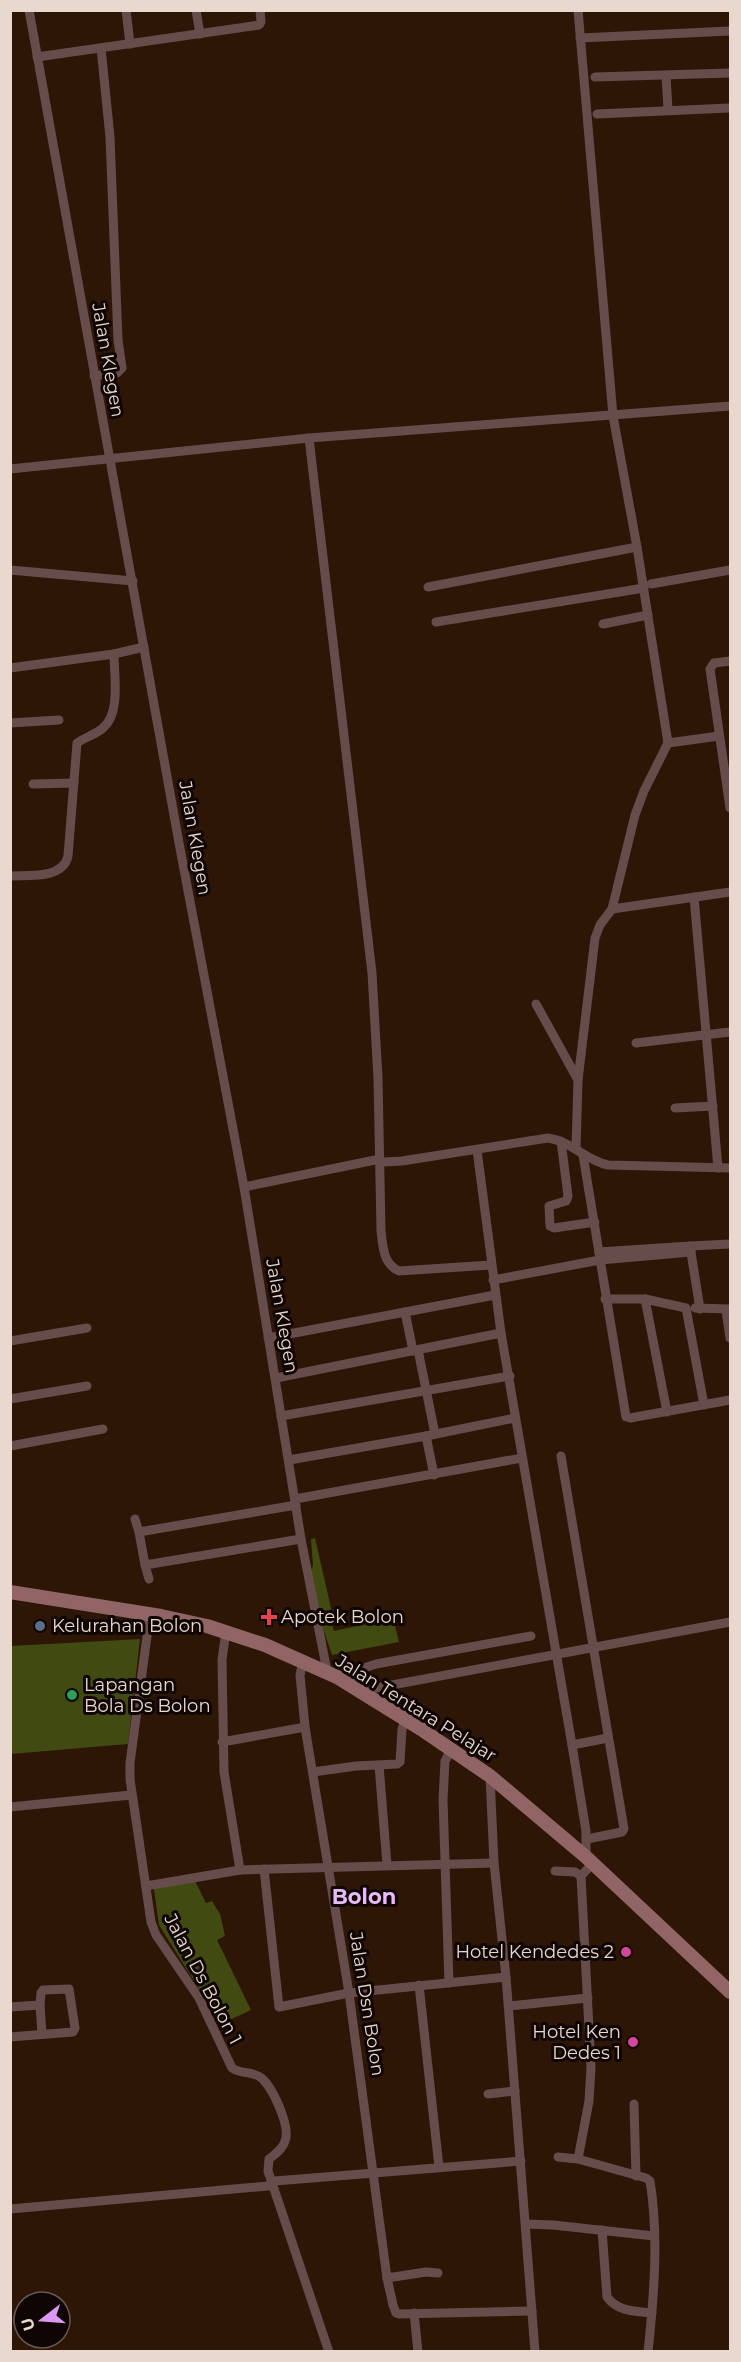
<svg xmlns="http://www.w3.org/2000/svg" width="741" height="2362" viewBox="0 0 741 2362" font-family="Montserrat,sans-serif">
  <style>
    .green { fill: #414a10 }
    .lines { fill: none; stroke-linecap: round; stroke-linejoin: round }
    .minor { stroke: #674c4c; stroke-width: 9 }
    .secondary { stroke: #916566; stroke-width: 14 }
    .health-dot { fill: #e0444e; stroke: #0f0502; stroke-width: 2 }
    .service-dot { fill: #5c6f8a; stroke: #0f0502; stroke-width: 2 }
    .leisure-dot { fill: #2e9e5b; stroke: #0f0502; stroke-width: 2 }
    .hotel-dot { fill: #d1479c; stroke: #0f0502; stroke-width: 2 }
    .labels { text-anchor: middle; stroke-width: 6; stroke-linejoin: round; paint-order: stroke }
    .street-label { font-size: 18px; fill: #e9d8ce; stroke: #0f0502 }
    .poi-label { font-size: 18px; fill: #e9d8ce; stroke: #0f0502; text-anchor: start }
    .quarter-label { font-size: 21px; font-weight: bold; fill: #e9bafa; stroke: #0f0502 }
  </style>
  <rect width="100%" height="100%" fill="#2e1606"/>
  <g class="green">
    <path d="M 315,1538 L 331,1608 L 329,1616 L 334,1631 L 393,1618 L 399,1642 L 332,1655 L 320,1619 L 311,1572 L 313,1565 L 311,1539 Z"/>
    <path d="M 140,1639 L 128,1744 L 11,1754 L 11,1646 Z"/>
    <path d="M 195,1881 L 206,1903 L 212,1901 L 220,1914 L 225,1936 L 217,1940 L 251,2010 L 221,2024 L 159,1925 L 154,1889 Z"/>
  </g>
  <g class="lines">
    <g class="minor">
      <path d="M 29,10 L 179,843 L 244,1187 L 301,1539 L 327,1671"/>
      <path d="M 126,10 L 130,44"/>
      <path d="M 196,10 L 200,34"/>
      <path d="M 578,10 L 613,416 L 637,547 L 668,743 L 719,736"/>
      <path d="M 580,38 L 730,31"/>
      <path d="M 37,57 L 259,25 L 261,22 L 260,10"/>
      <path d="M 666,76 L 668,109"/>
      <path d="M 595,77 L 730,73"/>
      <path d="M 597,114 L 729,108"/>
      <path d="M 94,376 L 117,373 L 122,368 L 118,340 L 110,137 L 101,48"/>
      <path d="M 309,438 L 372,973 L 378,1078 L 381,1231 C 383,1247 383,1264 399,1271 L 491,1265"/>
      <path d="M 10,469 L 309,438 L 730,406"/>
      <path d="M 10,570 L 133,581"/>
      <path d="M 651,584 L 730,570"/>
      <path d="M 428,587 L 637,547"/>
      <path d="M 436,622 L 644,588"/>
      <path d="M 603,624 L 648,615"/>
      <path d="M 730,661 L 714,663 L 710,669 L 730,808"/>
      <path d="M 10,668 L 114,654"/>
      <path d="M 10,723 L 59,720"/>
      <path d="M 33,784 L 74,783"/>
      <path d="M 10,876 C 30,875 63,879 68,856 L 77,743 C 85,737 95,735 103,728 C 121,713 114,675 114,654 L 144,647"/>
      <path d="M 694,897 L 718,1168"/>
      <path d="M 612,909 L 730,892"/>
      <path d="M 536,1004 L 578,1080"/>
      <path d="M 636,1043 L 730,1032"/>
      <path d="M 675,1108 L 713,1106"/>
      <path d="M 561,1141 L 568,1196 L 566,1201 L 549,1206 L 550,1226 L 554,1228 L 595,1222"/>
      <path d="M 576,1148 L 578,1080 L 595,938 L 600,925 L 612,909 L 635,815 L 644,791 L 668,743"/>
      <path d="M 477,1150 L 501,1333 L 572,1745 L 586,1831 L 586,1857"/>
      <path d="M 583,1155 L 626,1417 L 630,1418 L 730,1400"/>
      <path d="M 244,1187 L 375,1160 L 383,1162 L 402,1161 L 548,1138 C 571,1141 585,1160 608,1165 L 730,1168"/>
      <path d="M 690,1246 L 730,1244"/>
      <path d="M 599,1252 L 690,1246 L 700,1309"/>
      <path d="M 493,1280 L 600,1260 L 691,1252"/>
      <path d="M 605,1299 L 645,1299"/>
      <path d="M 695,1308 L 730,1309"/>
      <path d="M 726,1310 L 730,1338"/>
      <path d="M 405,1312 L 413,1351"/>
      <path d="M 268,1338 L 495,1295"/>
      <path d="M 10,1341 L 87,1328"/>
      <path d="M 418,1350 L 435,1434"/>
      <path d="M 276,1378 L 501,1333"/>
      <path d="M 10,1399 L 87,1386"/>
      <path d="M 667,1412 L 645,1299 L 686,1308 L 704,1405"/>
      <path d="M 281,1416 L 510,1376"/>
      <path d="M 426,1436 L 434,1475"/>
      <path d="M 10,1446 L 103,1429"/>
      <path d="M 561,1456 L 624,1829 L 622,1832 L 587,1839"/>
      <path d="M 289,1460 L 426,1436 L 515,1418"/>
      <path d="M 295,1499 L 522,1458"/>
      <path d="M 296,1505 L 139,1532 L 145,1565 L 301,1539"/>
      <path d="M 135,1519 L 139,1532"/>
      <path d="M 145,1565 L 149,1579"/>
      <path d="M 150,1614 L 130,1763 L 130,1779 L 151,1922 L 156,1935 L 199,1998 L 232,2068 C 240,2074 251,2071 260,2077 C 272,2085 291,2127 285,2141 C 283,2149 275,2154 269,2159 L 268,2171 L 329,2352"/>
      <path d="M 226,1631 L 222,1660 L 224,1772 L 240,1870"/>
      <path d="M 303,1662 L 300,1675 L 305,1727 L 349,1993 L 387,2278 L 393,2305 L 396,2313 L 399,2314 L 532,2311"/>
      <path d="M 337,1677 L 376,1664 L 531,1636"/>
      <path d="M 360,1691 L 730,1622"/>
      <path d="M 222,1742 L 305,1727"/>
      <path d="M 572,1745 L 608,1738"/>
      <path d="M 379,1765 L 387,1865"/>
      <path d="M 313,1772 L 356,1766 L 397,1764 L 400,1762 L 402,1730 L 405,1719"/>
      <path d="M 490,1776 L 494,1863 L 506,1977 L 535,2352"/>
      <path d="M 10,1807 L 131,1795"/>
      <path d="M 593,1863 L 581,1876 L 591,2067 L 589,2101 L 578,2159 L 646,2178 L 650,2181 C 659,2236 654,2296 648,2352"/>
      <path d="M 264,1869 L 279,2007 L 349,1993 L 506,1977"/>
      <path d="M 555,1871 L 575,1872 L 581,1876"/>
      <path d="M 146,1886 L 240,1870 L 494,1863"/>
      <path d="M 449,1983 L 443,1800 L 445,1761 L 451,1750"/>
      <path d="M 419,1985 L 439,2167"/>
      <path d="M 509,2006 L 588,1998"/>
      <path d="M 10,2007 L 40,2005 L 42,2034"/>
      <path d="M 10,2037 L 73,2032 L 75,2028 L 69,1989 L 43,1990 L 41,1993 L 40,2005"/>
      <path d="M 488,2094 L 515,2091"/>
      <path d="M 634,2104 L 636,2176"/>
      <path d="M 558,2157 L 578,2159"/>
      <path d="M 10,2209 L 268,2186 L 275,2181 L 521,2161"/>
      <path d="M 526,2224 L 553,2225 L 654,2236"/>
      <path d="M 602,2230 L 607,2297 C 618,2312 635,2311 652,2313"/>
      <path d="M 387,2278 L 426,2272 L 438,2273"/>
      <path d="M 414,2313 L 418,2352"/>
    </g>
    <path class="secondary" d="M 10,1592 L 161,1616 L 207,1626 L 265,1645 L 337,1677 L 421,1729 L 490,1776 L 586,1857 L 730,1992"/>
  </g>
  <path class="health-dot" d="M266 1608h6v6h6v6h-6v6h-6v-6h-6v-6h6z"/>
  <circle class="service-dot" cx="40" cy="1626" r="6"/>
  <circle class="leisure-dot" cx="72" cy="1695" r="6"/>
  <g class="hotel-dot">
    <circle cx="626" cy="1952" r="6"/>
    <circle cx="633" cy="2042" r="6"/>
  </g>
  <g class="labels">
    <g class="street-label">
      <text transform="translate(108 360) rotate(80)" y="6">Jalan Klegen</text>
      <text transform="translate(195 838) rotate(80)" y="6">Jalan Klegen</text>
      <text transform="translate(282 1316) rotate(80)" y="6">Jalan Klegen</text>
      <text transform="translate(416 1708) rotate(32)" y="6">Jalan Tentara Pelajar</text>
      <text transform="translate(203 1979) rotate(62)" y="6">Jalan Ds Bolon 1</text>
      <text transform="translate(367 2004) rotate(81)" y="6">Jalan Dsn Bolon</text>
    </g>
    <g class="poi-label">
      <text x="281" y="1623">Apotek Bolon</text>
      <text x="52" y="1632">Kelurahan Bolon</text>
      <text x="84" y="1691">Lapangan<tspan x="84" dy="21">Bola Ds Bolon</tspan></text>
      <text x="614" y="1958" text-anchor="end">Hotel Kendedes 2</text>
      <text x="621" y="2038" text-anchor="end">Hotel Ken<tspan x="621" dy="21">Dedes 1</tspan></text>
    </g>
    <g class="quarter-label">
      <text x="364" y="1904">Bolon</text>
    </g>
  </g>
  <rect width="741" height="2362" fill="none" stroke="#e9d8ce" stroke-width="24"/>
  <g transform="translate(42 2320) rotate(253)"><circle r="28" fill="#0f0502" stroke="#665954" stroke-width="1.5"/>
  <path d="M0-4.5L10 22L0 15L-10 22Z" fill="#dc99f4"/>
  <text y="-9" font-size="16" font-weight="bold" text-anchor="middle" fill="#e9d8ce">U</text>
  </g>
</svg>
